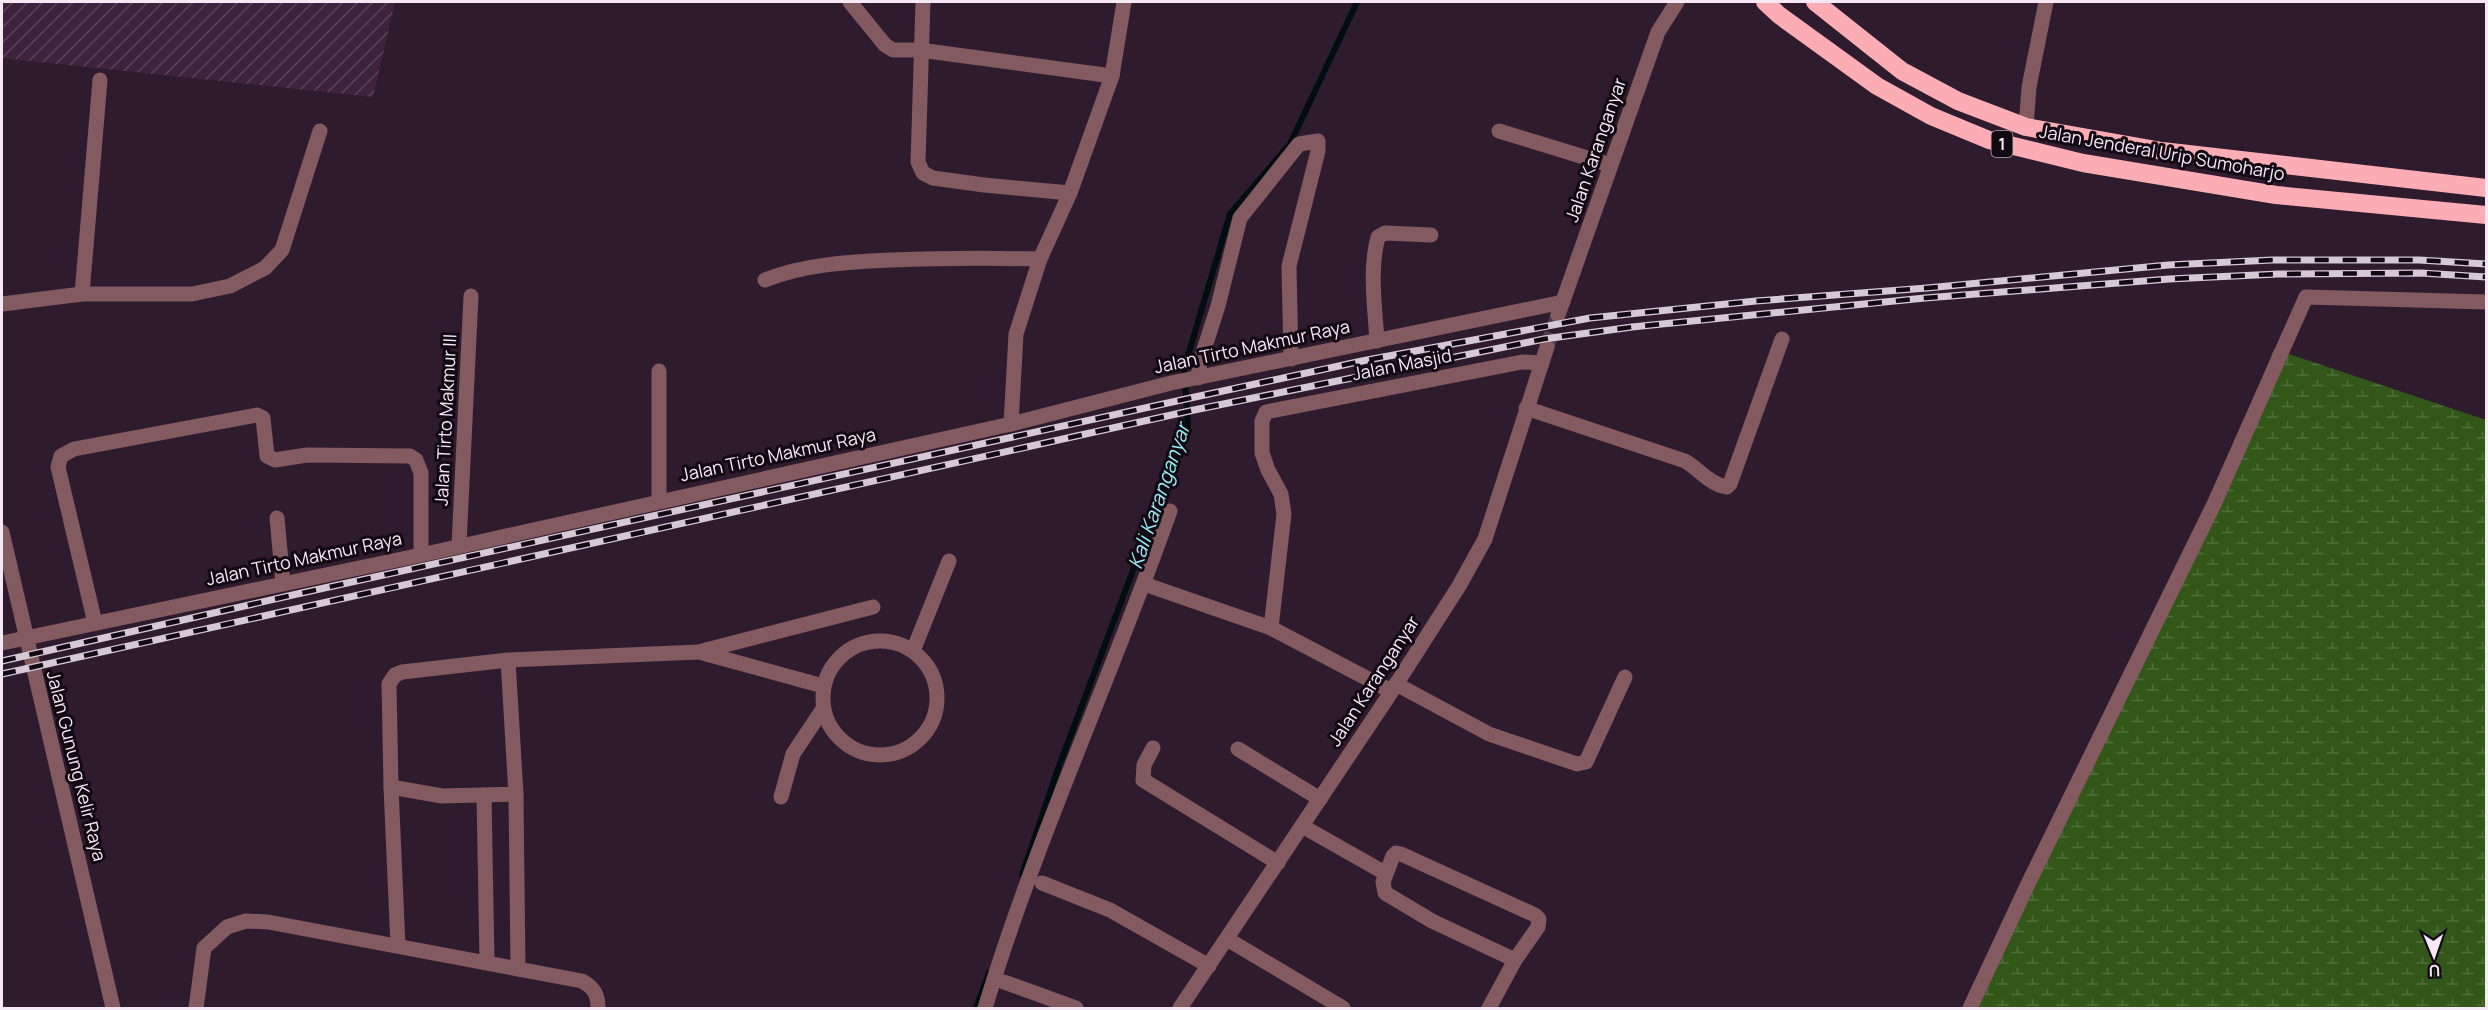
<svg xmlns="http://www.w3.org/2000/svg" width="2488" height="1010" viewBox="0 0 2488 1010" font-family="Manrope,sans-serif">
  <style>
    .industrial { fill: url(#industrial-furrows) }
    .wetland { fill: url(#wetland-marsh) }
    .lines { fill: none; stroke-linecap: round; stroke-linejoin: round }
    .stream { stroke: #010d0f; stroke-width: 6 }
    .minor-tunnel { stroke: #4d3a4c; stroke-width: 15; stroke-dasharray: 15 8; stroke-linecap: butt }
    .minor { stroke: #825a5f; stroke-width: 15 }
    .highway { stroke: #fbacb5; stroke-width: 18 }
    .rail-casing { stroke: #d6c8d5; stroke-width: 7 }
    .rail { stroke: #120912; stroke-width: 4.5; stroke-dasharray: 14; stroke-linecap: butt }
    .labels { text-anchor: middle; stroke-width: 6; stroke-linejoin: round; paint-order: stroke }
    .shield { fill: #120912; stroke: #b2a6b1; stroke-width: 1.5 }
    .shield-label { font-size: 16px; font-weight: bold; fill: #f6e9f5 }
    .street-label { font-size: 18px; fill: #f6e9f5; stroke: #120912 }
    .water-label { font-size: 20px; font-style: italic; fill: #95f1f9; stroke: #120912 }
  </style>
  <defs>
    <pattern id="industrial-furrows" width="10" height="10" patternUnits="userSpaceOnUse" patternTransform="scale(1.5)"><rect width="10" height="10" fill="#3d243c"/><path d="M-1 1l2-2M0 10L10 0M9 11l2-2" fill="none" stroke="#5a4459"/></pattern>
    <pattern id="wetland-marsh" width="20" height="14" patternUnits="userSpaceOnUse" patternTransform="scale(1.5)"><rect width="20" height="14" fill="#325718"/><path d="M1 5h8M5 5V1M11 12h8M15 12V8" fill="none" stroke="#506f3a"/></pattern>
  </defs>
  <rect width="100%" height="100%" fill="#2f1b2e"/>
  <path class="industrial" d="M 2,2 L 395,2 L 373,97 L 2,58 Z"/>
  <path class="wetland" d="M 2274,349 L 2486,420 L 2486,1008 L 1977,1008 L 2238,443 Z"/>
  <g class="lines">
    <g class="stream">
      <path d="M 1022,875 L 1059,766 L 1188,425 L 1184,369 L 1230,214 L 1290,144 L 1357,2"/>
      <path d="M 976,1008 L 989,973"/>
    </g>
    <path class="minor-tunnel" d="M 1547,347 L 1558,315"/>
    <g class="minor">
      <path d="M 850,2 L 885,45 L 893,50 L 920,50 L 1112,76"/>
      <path d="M 923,2 L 918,162 L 923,173 L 933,178 L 984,185 L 1070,193"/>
      <path d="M 2026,127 L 2029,87 L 2046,2"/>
      <path d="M 1499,131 L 1610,165"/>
      <path d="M 765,280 C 804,264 850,262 892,260 C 942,258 990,258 1040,259"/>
      <path d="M 82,294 L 100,80"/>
      <path d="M 2,304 L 82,294 L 192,294 L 230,286 L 265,268 L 282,250 L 320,131"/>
      <path d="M 1558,315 L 1658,32 L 1677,2"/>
      <path d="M 1377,341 C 1375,307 1369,270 1378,237 L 1385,233 L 1431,235"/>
      <path d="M 659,371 L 659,501"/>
      <path d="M 1198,378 L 1200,362 L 1218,306 L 1240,218 L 1299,144 L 1318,141 L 1318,151 L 1289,266 L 1291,359"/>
      <path d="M 1526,408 L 1685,461 C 1699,469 1710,485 1727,487 L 1730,484 L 1782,339"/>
      <path d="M 1011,424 L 1016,334 L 1040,259 L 1070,193 L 1112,76 L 1124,2"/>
      <path d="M 277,518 L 283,583"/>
      <path d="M 2,532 L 113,1008"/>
      <path d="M 459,545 L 471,296"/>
      <path d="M 1144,584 L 1271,628 L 1391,691"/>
      <path d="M 95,623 L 58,467 L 61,456 L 74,449 L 257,415 L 263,418 L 267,456 L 275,460 L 307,455 L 410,456 L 416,460 L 421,473 L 421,555"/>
      <path d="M 1271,628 L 1284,514 L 1281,494 L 1268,470 L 1262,453 L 1262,421 L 1266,412 L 1522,362 L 1542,363"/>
      <circle cx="880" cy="698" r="57"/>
      <path d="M 2,643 L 421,555 L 1011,424 L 1171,383 L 1563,302"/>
      <path d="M 702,651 L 873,607"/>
      <path d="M 913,651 L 949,561"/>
      <path d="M 508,660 L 516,794 L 442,796 L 391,787 L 389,684 L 395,675 L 402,672 L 508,660 L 699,652 L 823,686"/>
      <path d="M 1396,684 L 1489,734 L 1577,764 L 1586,762 L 1625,677"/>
      <path d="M 1153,748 L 1144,765 L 1143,780 L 1278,863"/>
      <path d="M 1238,749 L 1320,799"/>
      <path d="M 391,787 L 398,946"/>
      <path d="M 516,794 L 518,969"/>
      <path d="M 484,795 L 487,962"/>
      <path d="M 781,797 L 793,754 L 823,709"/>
      <path d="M 1302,826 L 1385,873"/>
      <path d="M 1042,883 L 1110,910 L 1209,966"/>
      <path d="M 1227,939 L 1343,1008"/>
      <path d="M 1004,982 L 1076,1008"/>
      <path d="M 196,1008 L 204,948 L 227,927 L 246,921 L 268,922 L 582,981 C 594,988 598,994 598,1008"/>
      <path d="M 985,1008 C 1036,839 1111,678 1170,511"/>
      <path d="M 1180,1008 L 1388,697 L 1459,586 L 1485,539 L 1547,347"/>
      <path d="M 1489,1008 L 1515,960 L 1538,927 L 1539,919 L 1535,915 L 1401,854 L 1396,853 L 1393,856 L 1383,882 L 1385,893 L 1432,921 L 1515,960"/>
      <path d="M 1970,1008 L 2027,886 L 2215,502 L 2306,297 L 2486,302"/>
    </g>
    <g class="highway">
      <path d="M 1765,2 L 1779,15 L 1877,86 L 1931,116 L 1989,140 L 2083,163 L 2276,195 L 2486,215"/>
      <path d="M 1815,2 L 1902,71 L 1958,101 L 2026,127 L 2162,151 L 2486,188"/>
    </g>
    <g class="rail-casing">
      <g id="rail">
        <path d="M 2,661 L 297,594 L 1195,397 L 1362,361 L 1590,318 L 1756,301 L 1927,288 L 2168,265 L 2272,260 L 2419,260 L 2486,264"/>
        <path d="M 2,674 L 1194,410 L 1544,339 L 1632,327 L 1925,298 L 2169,279 L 2278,274 L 2421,273 L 2486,277"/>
      </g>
    </g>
    <use href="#rail" class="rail"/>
  </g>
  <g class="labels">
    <rect class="shield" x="1991.5" y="131" width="21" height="26" rx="4.5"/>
    <g class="shield-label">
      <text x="2002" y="150">1</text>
    </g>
    <g class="street-label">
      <text transform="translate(1596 150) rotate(-71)" y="6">Jalan Karanganyar</text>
      <text transform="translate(2162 153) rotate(10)" y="6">Jalan Jenderal Urip Sumoharjo</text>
      <text transform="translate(1252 347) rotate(-12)" y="6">Jalan Tirto Makmur Raya</text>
      <text transform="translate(1402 365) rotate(-11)" y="6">Jalan Masjid</text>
      <text transform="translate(446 420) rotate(-87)" y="6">Jalan Tirto Makmur III</text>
      <text transform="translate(778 455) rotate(-12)" y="6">Jalan Tirto Makmur Raya</text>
      <text transform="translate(304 559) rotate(-12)" y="6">Jalan Tirto Makmur Raya</text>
      <text transform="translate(1374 681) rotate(-57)" y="6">Jalan Karanganyar</text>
      <text transform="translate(76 766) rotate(76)" y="6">Jalan Gunung Kelir Raya</text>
    </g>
    <g class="water-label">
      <text transform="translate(1159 496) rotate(-71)" y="7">Kali Karanganyar</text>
    </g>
  </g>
  <rect width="2488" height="1010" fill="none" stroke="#f6e9f5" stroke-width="6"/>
  <g transform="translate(2434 956) rotate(178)" stroke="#120912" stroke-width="4.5" paint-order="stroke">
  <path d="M0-4.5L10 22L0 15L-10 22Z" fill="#f6e9f5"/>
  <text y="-9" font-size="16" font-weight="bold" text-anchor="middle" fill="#f6e9f5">U</text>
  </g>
</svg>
